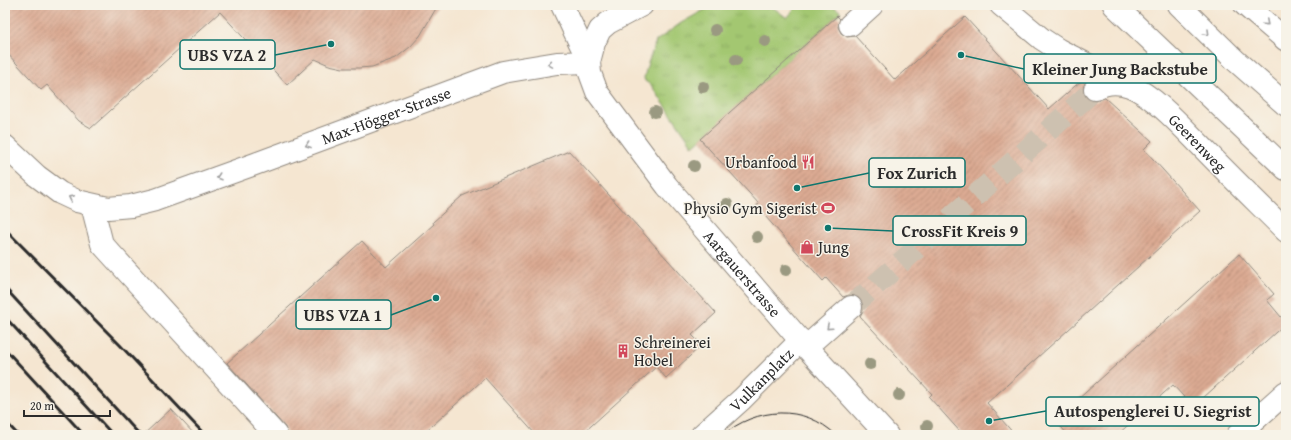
<svg xmlns="http://www.w3.org/2000/svg" width="1291" height="440" viewBox="0 0 1291 440" font-family="'Gentium Book Plus',serif">
  <style>
    .park { fill: url(#park-tufts); stroke: #67794e }
    .building { fill: url(#building-hatch) }
    .lines { fill: none; stroke-linecap: round; stroke-linejoin: round }
    .minor-tunnel { stroke: #cdc1b0; stroke-width: 22; stroke-dasharray: 22 11; stroke-linecap: butt }
    .minor-casing { stroke: #90887e; stroke-width: 24 }
    .major-casing { stroke: #90887e; stroke-width: 24 }
    .minor { stroke: #fff; stroke-width: 22 }
    .major { stroke: #fff; stroke-width: 22 }
    .tram { stroke: #2b2b2b; stroke-width: 1 }
    .rail { stroke: #2b2b2b; stroke-width: 3 }
    .tree { fill: #9a9981 }
    .oneway { stroke: #a0a0a0 }
    .labels { text-anchor: middle; stroke-width: 3; stroke-linejoin: round; paint-order: stroke }
    .street-label { font-size: 16px; fill: #2b2b2b; stroke: #f7f3e8 }
    .poi-label { font-size: 16px; fill: #2b2b2b; stroke: #f7f3e8; text-anchor: end }
    .leader { fill: none; stroke: #0f766e; stroke-width: 1.5 }
    .callout-dot { fill: #0f766e; stroke: #f7f3e8; stroke-width: 1.5 }
    .callout { fill: #f7f3e8; stroke: #0f766e; stroke-width: 1.5 }
    .callout-label { font-size: 17px; text-anchor: middle; font-weight: bold; fill: #2b2b2b }
  </style>
  <defs>
    <pattern id="park-tufts" width="24" height="20" patternUnits="userSpaceOnUse"><rect width="24" height="20" fill="#a3c771"/><path d="M3 7l-1-3M5 7V3M7 7l1-3M15 17l-1-3M17 17v-4M19 17l1-3" fill="none" stroke="#8cab62"/></pattern>
    <pattern id="building-hatch" width="6" height="6" patternUnits="userSpaceOnUse"><rect width="6" height="6" fill="#dcaa93"/><path d="M-1 1l2-2M0 6l6-6M5 7l2-2" fill="none" stroke="#b38b78"/></pattern>
  </defs>
  <rect width="100%" height="100%" fill="#f7f3e8"/>
  <filter id="ink" filterUnits="userSpaceOnUse"><feTurbulence type="fractalNoise" baseFrequency=".025" numOctaves="2"/><feDisplacementMap in="SourceGraphic" scale="8" xChannelSelector="R" yChannelSelector="G"/><feConvolveMatrix kernelMatrix="1 2 1 2 8 2 1 2 1" color-interpolation-filters="sRGB"/></filter>
  <filter id="wash" filterUnits="userSpaceOnUse"><feTurbulence type="fractalNoise" baseFrequency=".012" numOctaves="4" result="noise"/><feDisplacementMap in="SourceGraphic" scale="16" xChannelSelector="R" yChannelSelector="G"/><feGaussianBlur stdDeviation="0.9" result="paint"/><feColorMatrix in="noise" values="0 0 0 0 0 0 0 0 0 0 0 0 0 0 0 0 0 1.4 0 .05"/><feComposite in="paint" operator="in"/></filter>
  <g filter="url(#wash)">
    <rect width="100%" height="100%" fill="#f5e6d1"/>
    <path class="park" d="M 713,5 L 770,5 L 787,18 L 798,5 L 832,5 L 841,12 L 693,146 L 651,85 L 645,81 L 644,78 L 647,66 L 656,41 L 681,23 Z"/>
    <g id="blocks">
      <g class="building">
        <path d="M 5,5 L 438,5 L 420,36 L 410,47 L 396,58 L 372,67 L 359,68 L 343,68 L 329,65 L 315,59 L 287,85 L 220,12 L 91,128 L 79,121 L 47,85 L 41,90 L 5,51 Z"/>
        <path d="M 837,16 L 840,19 L 838,27 L 841,33 L 847,37 L 855,36 L 895,80 L 965,17 L 1049,109 L 1083,79 L 1086,81 L 1083,88 L 1084,95 L 1088,99 L 1095,101 L 1105,98 L 1152,141 L 1144,149 L 1200,211 L 987,403 L 1015,435 L 963,435 L 929,397 L 932,394 L 860,316 L 863,311 L 863,305 L 860,298 L 855,295 L 849,295 L 843,297 L 826,278 L 823,281 L 756,206 L 759,204 L 700,139 Z"/>
        <path d="M 569,151 L 716,313 L 692,335 L 702,345 L 666,378 L 656,367 L 581,435 L 536,435 L 485,378 L 422,435 L 288,435 L 285,427 L 227,363 L 362,241 L 386,267 L 434,224 L 433,222 L 462,196 Z"/>
        <path d="M 1239,254 L 1274,294 L 1267,300 L 1286,323 L 1193,407 L 1173,385 L 1117,435 L 1068,435 L 1055,420 Z"/>
        <path d="M 171,409 L 195,435 L 143,435 Z"/>
      </g>
    </g>
  </g>
  <g filter="url(#ink)">
    <use href="#blocks" fill-opacity="0" stroke="#90887e" stroke-width="1"/>
    <g class="lines">
      <path class="minor-tunnel" d="M 851,307 L 1095,89"/>
      <g class="minor-casing">
        <g id="minor">
          <path d="M 1001,5 L 1042,39 L 1059,50 L 1088,65 L 1113,83"/>
          <path d="M 850,25 L 872,5"/>
          <path id="s1" d="M 1095,89 C 1106,82 1118,82 1130,86 C 1155,96 1185,130 1204,149 C 1231,177 1259,204 1286,231"/>
          <path id="s2" d="M 5,146 L 37,176 L 60,193 L 77,201 L 108,208 L 131,206 L 155,200 L 255,164 L 503,72 L 557,63 L 589,62 L 562,5"/>
          <path d="M 92,205 L 102,244 L 276,435"/>
          <path d="M 806,347 L 851,307"/>
          <path id="s3" d="M 702,435 L 742,399 L 801,340"/>
          <path d="M 1238,435 L 1286,392"/>
        </g>
      </g>
      <g class="major-casing">
        <g id="major">
          <path id="s4" d="M 642,5 L 608,23 L 600,30 L 594,43 L 589,62 L 590,73 L 597,92 L 667,186 L 806,347 L 887,435"/>
          <path d="M 1114,5 L 1286,169"/>
          <path d="M 1179,5 L 1236,61 L 1286,105"/>
          <path d="M 1245,5 L 1286,40"/>
        </g>
      </g>
      <use href="#minor" class="minor"/>
      <use href="#major" class="major"/>
      <path class="tram" d="M 723,435 C 756,407 804,404 836,435"/>
      <g class="rail">
        <path d="M 5,229 L 120,345 L 205,435"/>
        <path d="M 5,288 L 140,435"/>
        <path d="M 5,317 L 113,435"/>
        <path d="M 5,349 L 84,435"/>
        <path d="M 5,421 L 18,435"/>
      </g>
    </g>
    <g class="tree">
      <circle cx="715" cy="30" r="6"/>
      <circle cx="765" cy="41" r="6"/>
      <circle cx="736" cy="60" r="6"/>
      <circle cx="703" cy="87" r="6"/>
      <circle cx="655" cy="112" r="6"/>
      <circle cx="694" cy="166" r="6"/>
      <circle cx="727" cy="204" r="6"/>
      <circle cx="757" cy="237" r="6"/>
      <circle cx="786" cy="270" r="6"/>
      <circle cx="870" cy="364" r="6"/>
      <circle cx="899" cy="395" r="6"/>
      <circle cx="927" cy="426" r="6"/>
    </g>
    <defs><path id="oneway-chevron" d="M-2-3.5L2.5 0L-2 3.5" fill="none" stroke-width="1.6" stroke-linecap="round" stroke-linejoin="round"/></defs>
    <g class="oneway">
      <use href="#oneway-chevron" transform="translate(1266 23) rotate(41)"/>
      <use href="#oneway-chevron" transform="translate(1207 33) rotate(44)"/>
      <use href="#oneway-chevron" transform="translate(550 64) rotate(171)"/>
      <use href="#oneway-chevron" transform="translate(308 145) rotate(160)"/>
      <use href="#oneway-chevron" transform="translate(219 177) rotate(161)"/>
      <use href="#oneway-chevron" transform="translate(71 198) rotate(-154)"/>
      <use href="#oneway-chevron" transform="translate(829 327) rotate(138)"/>
    </g>
  </g>
  <defs>
    <g id="restaurant-bare" transform="scale(1.08)"><path d="M-5-6h1v4h1v-4h1v4h1v-4h1v5L-1.5 .5V6h-2V.5L-5-1ZM5-6V6H3V1.5H1.5Q1.5-4 5-6Z" fill="#d1495b" stroke="#f7f3e8" stroke-width="2.5" paint-order="stroke"/></g>
    <g id="stadium-bare" transform="scale(1.08)"><path d="M0-5a6.5 5 0 1 0 0 10a6.5 5 0 1 0 0-10ZM-3.5-1.8h7v3.6h-7Z" fill="#d1495b" stroke="#f7f3e8" stroke-width="2.5" paint-order="stroke"/></g>
    <g id="shop-bare" transform="scale(1.08)"><path d="M-5-2.5h2.3a2.7 3.5 0 0 1 5.4 0H5L5.5 6h-11ZM-1.5-2.5h3a1.5 2.3 0 0 0-3 0Z" fill="#d1495b" stroke="#f7f3e8" stroke-width="2.5" paint-order="stroke"/></g>
    <g id="building-bare" transform="scale(1.08)"><path d="M-4-6H4V6H1V3H-1V6H-4ZM-2.5-4.3h1.7v1.8h-1.7ZM.8-4.3h1.7v1.8H.8ZM-2.5-1h1.7V.8h-1.7ZM.8-1h1.7V.8H.8Z" fill="#d1495b" stroke="#f7f3e8" stroke-width="2.5" paint-order="stroke"/></g>
  </defs>
  <g fill-rule="evenodd">
    <use href="#restaurant-bare" x="808" y="162"/>
    <use href="#stadium-bare" x="828" y="208"/>
    <use href="#shop-bare" x="807" y="247"/>
    <use href="#building-bare" x="623" y="351"/>
  </g>
  <g class="labels">
    <g class="street-label">
      <text dy="6" stroke="none"><textPath href="#s2" startOffset="417">Max-Högger-Strasse</textPath></text>
      <text dy="6" stroke="none"><textPath href="#s1" startOffset="125">Geerenweg</textPath></text>
      <text dy="6" stroke="none"><textPath href="#s4" startOffset="347">Aargauerstrasse</textPath></text>
      <text dy="6" stroke="none"><textPath href="#s3" startOffset="81">Vulkanplatz</textPath></text>
    </g>
    <g class="poi-label">
      <text x="797" y="168">Urbanfood</text>
      <text x="817" y="214">Physio Gym Sigerist</text>
      <text x="818" y="253" text-anchor="start">Jung</text>
      <text x="634" y="348" text-anchor="start">Schreinerei<tspan x="634" dy="18">Hobel</tspan></text>
    </g>
  </g>
  <path class="leader" d="M331 44L275 55M961 55L1024 69M797 188L869 173M828 228L893 231M436 298L391 315M989 421L1046 411"/>
  <g class="callout-dot">
    <circle cx="331" cy="44" r="4"/>
    <circle cx="961" cy="55" r="4"/>
    <circle cx="797" cy="188" r="4"/>
    <circle cx="828" cy="228" r="4"/>
    <circle cx="436" cy="298" r="4"/>
    <circle cx="989" cy="421" r="4"/>
  </g>
  <g class="callout">
    <rect x="180" y="40" width="95" height="29" rx="4"/>
    <rect x="1024" y="54" width="192" height="29" rx="4"/>
    <rect x="869" y="158" width="96" height="29" rx="4"/>
    <rect x="893" y="216" width="133" height="29" rx="4"/>
    <rect x="296" y="300" width="95" height="29" rx="4"/>
    <rect x="1046" y="397" width="213" height="29" rx="4"/>
  </g>
  <g class="callout-label">
    <text x="227" y="61">UBS VZA 2</text>
    <text x="1120" y="75">Kleiner Jung Backstube</text>
    <text x="917" y="179">Fox Zurich</text>
    <text x="960" y="237">CrossFit Kreis 9</text>
    <text x="343" y="321">UBS VZA 1</text>
    <text x="1153" y="417">Autospenglerei U. Siegrist</text>
  </g>
  <rect width="1291" height="440" fill="none" stroke="#f7f3e8" stroke-width="20"/>
  <path d="M24 410v6h86v-6" fill="none" stroke="#2b2b2b" stroke-width="2"/>
  <text x="30" y="410" font-size="12" fill="#2b2b2b" stroke="#f7f3e8" stroke-width="3" paint-order="stroke">20 m</text>
</svg>
